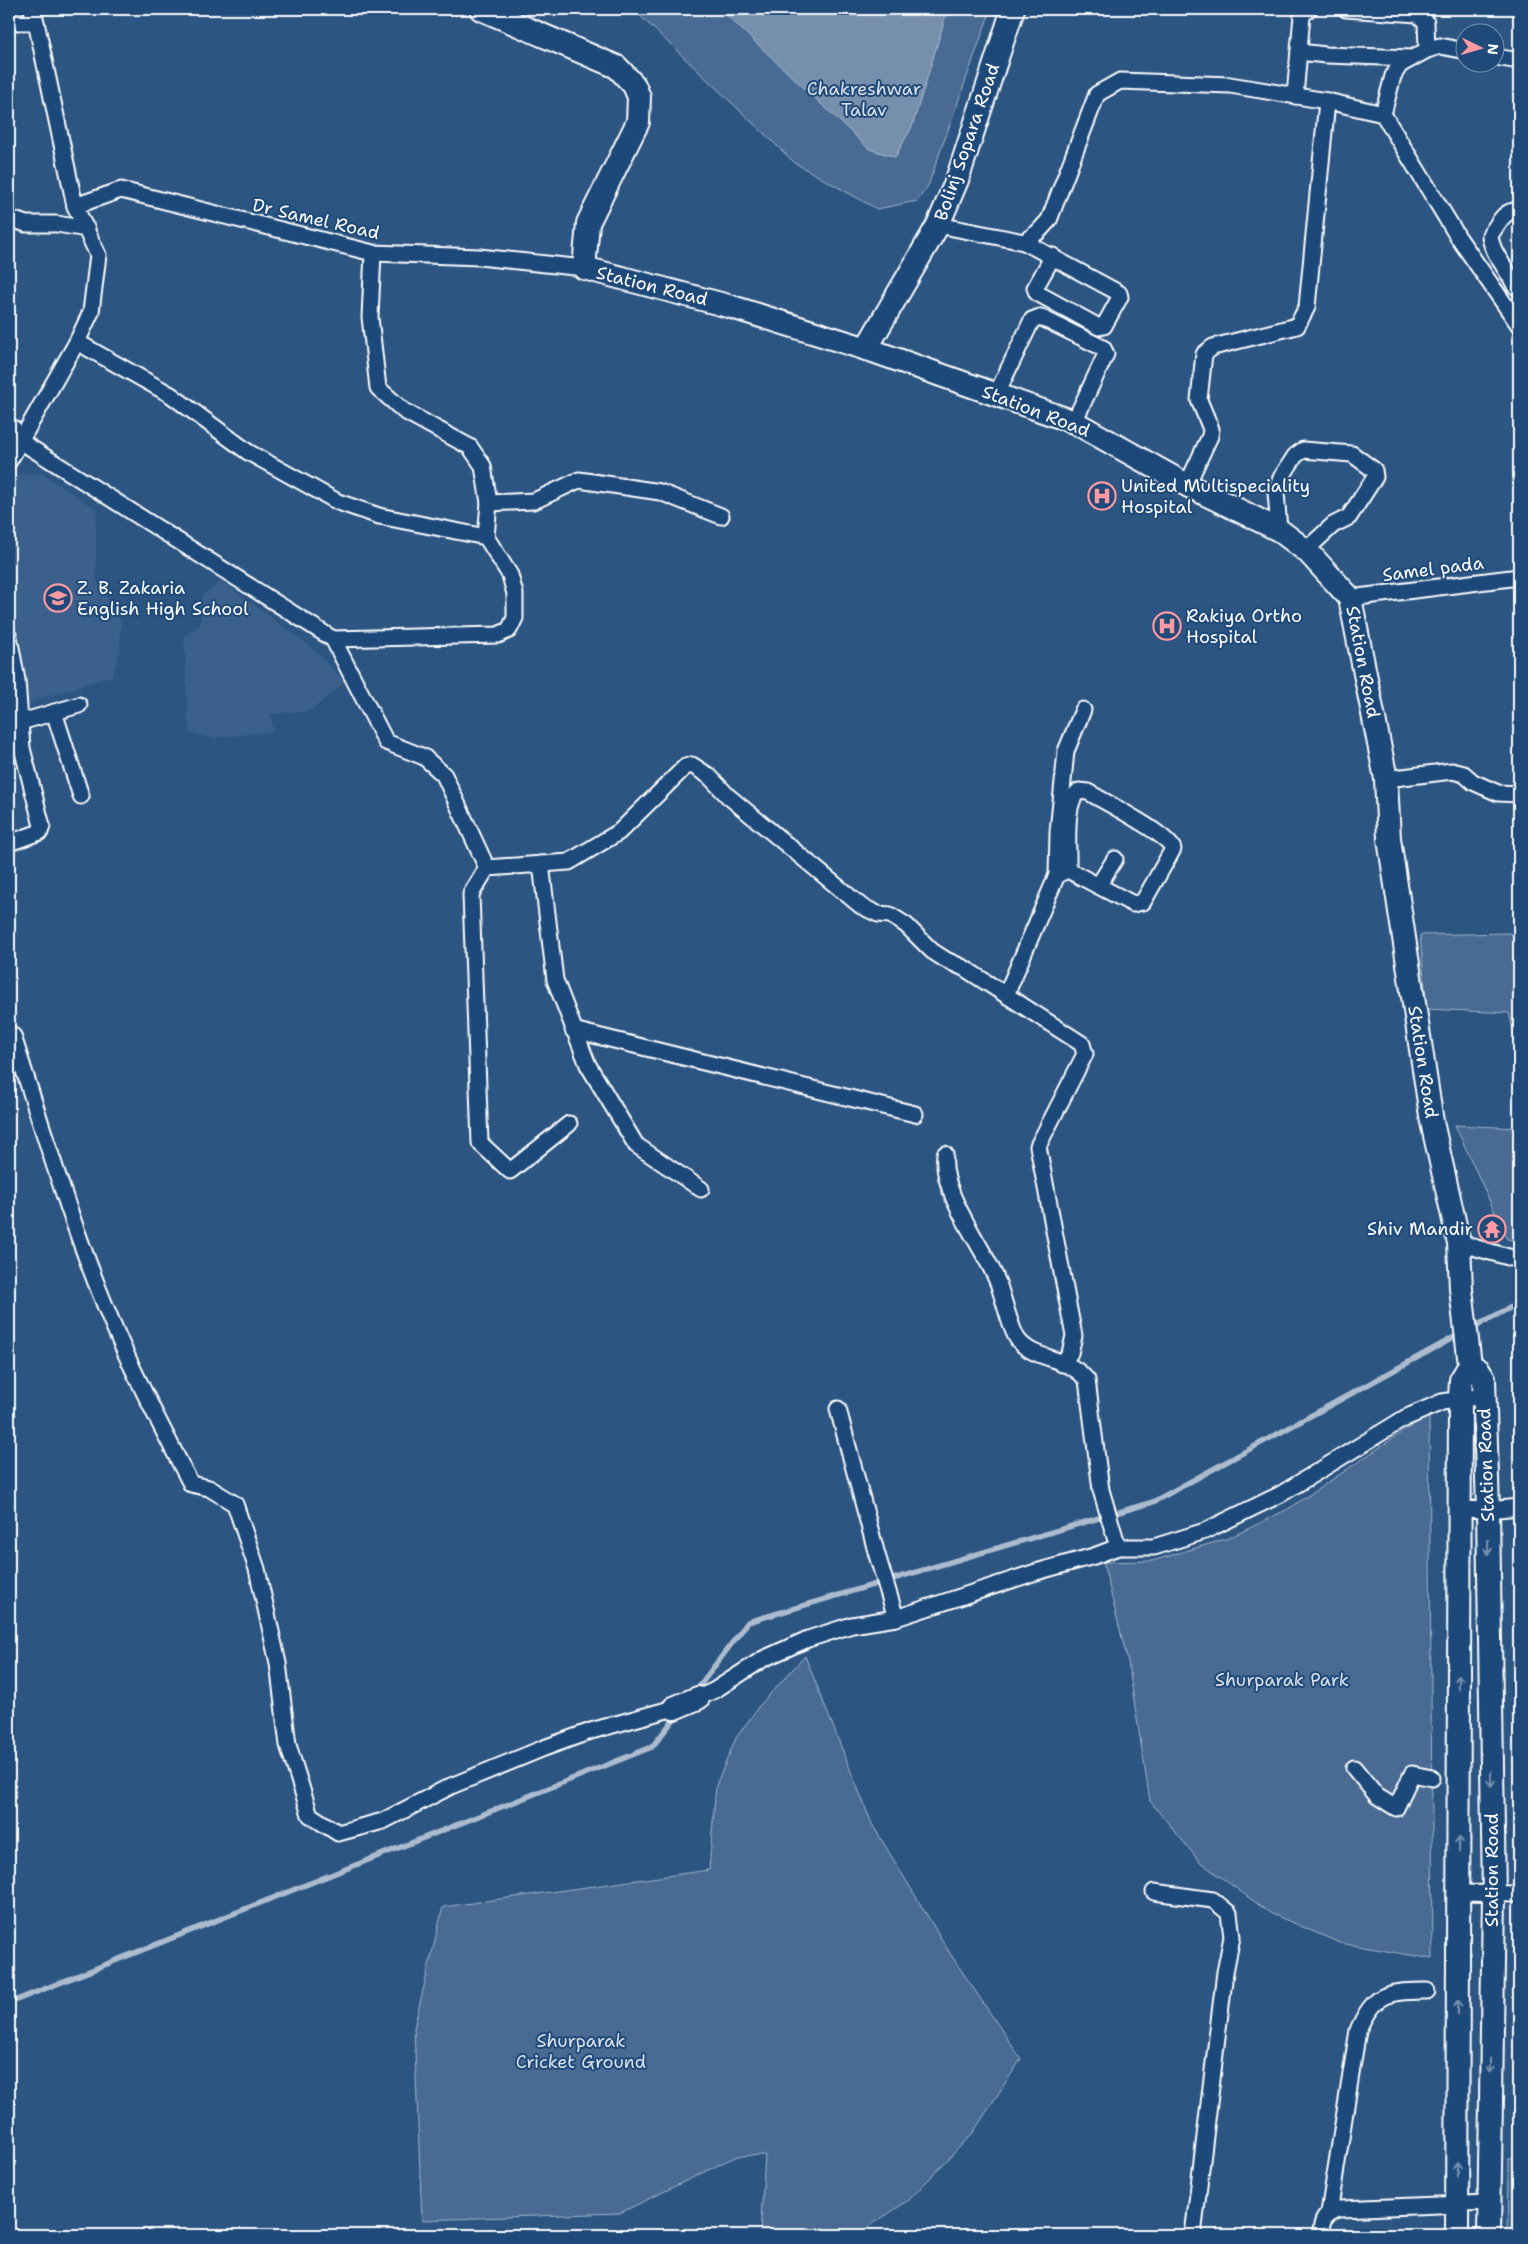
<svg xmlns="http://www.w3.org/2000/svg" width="1528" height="2244" viewBox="0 0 1528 2244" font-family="'Shantell Sans',sans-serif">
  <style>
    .built { fill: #3b618b }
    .green { fill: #486b92; stroke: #a4b5c8 }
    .water { fill: #748fad; stroke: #acbcce }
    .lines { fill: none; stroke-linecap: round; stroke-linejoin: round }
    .stream { stroke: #acbcce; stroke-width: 5.5 }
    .street-casing { stroke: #fff; stroke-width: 19 }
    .secondary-casing { stroke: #fff; stroke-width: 26 }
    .street { stroke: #1f4a7a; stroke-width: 15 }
    .secondary { stroke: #1f4a7a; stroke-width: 22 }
    .oneway { stroke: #7992af }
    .labels { text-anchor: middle; stroke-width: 4; stroke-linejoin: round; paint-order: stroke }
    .park-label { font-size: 18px; fill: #dae1e9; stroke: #1f4a7a }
    .street-label { font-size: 18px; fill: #fff; stroke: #1f4a7a }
    .poi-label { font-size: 18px; fill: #fff; stroke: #1f4a7a; text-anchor: start }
  </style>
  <rect width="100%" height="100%" fill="#2c5582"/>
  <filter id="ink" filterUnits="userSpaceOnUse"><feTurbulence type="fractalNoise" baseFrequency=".02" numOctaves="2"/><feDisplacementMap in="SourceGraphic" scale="10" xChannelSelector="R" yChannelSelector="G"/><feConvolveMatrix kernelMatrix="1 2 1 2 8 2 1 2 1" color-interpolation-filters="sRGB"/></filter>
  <g filter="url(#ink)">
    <g class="built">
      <path d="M 41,473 L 96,509 L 96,579 L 121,622 L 120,653 L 112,676 L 27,703 L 9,616 L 9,483 L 13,475 Z"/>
      <path d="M 221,581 L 310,646 L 345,682 L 311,711 L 271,714 L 273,732 L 212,738 L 189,733 L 184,636 L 200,625 L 202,596 Z"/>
    </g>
    <g class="green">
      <path d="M 633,9 L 991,9 L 928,186 L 917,201 L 877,209 L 795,163 Z"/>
      <path d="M 1509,933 L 1519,937 L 1519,1043 L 1516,1042 L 1509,1013 L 1427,1009 L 1420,935 Z"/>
      <path d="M 1455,1125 L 1519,1128 L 1519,1241 L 1507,1239 Z"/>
      <path d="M 1429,1414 L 1433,1959 L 1340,1943 L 1270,1913 L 1200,1862 L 1150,1801 L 1128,1662 L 1103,1562 L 1152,1561 L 1229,1538 L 1290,1508 Z"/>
      <path d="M 805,1656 L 872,1824 L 951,1955 L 1021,2059 L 972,2134 L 909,2200 L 856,2235 L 760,2235 L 765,2155 L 737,2156 L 620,2213 L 422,2220 L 414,2028 L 443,1907 L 709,1870 L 716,1785 L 736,1738 L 759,1706 Z"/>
      <path d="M 1509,2158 L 1519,2158 L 1519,2235 L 1508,2235 Z"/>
    </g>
    <path class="water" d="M 720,9 L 948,9 L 912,127 L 895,157 L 869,149 Z"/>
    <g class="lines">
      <g class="stream">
        <path d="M 1470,1329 L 1519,1303"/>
        <path d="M 694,1693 L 748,1622 L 1153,1502 L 1462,1333"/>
        <path d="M 9,2003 L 652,1747 L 678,1714"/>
      </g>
      <g class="street-casing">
        <g id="street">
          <path d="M 1346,9 L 1417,14 L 1426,22 L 1427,50"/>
          <path d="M 9,22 L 36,22"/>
          <path d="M 1299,52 L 1326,55 L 1412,58"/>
          <path d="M 1496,57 L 1519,61"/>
          <path d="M 1295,96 L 1302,15 L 1309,9"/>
          <path d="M 1383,114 L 1393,76 L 1400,65 L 1427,50 L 1440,46 L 1466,51"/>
          <path d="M 75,206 L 121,190 L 373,253 L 479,257 L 584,268"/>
          <path d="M 1519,211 C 1504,208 1498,225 1490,235 C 1491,253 1508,269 1515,286 L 1519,288"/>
          <path d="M 9,218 L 26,224 L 57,224 L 87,229"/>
          <path d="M 938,225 L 1024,242 L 1038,232 L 1049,220 L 1097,94 L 1120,81 L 1230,85 L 1327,101"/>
          <path d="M 1024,242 L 1119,293 L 1120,297 L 1104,326 L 1099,327 L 1037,293 L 1035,288 L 1053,256"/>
          <path d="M 373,253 L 370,317 L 378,388 L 404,411 L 470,447 L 483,466 L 489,503 L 486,537"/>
          <path d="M 77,342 L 171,395 L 248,452 L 338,502 L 379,516 L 486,537 L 510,575 L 515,594 L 515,618 L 509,630 L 498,635 L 333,639"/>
          <path d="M 996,395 L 1032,320 L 1040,317 L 1103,348 L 1106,354 L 1074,422"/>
          <path d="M 9,426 L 14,429 L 20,441 L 333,639 L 386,742 L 424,757 L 444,775 L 487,868 L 569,862 L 619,832 L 685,767 L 692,765 L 709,776 L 728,796 L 861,906 L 878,914 L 890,915 L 906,925 L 932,951 L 946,960 L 964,968 L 1006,995 L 1057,875 L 1058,832 L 1066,751 L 1083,710"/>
          <path d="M 9,461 L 77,342 L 91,312 L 98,255 L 75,206 L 36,22 L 32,9"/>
          <path d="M 1187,485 L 1210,436 L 1211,429 L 1199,400 L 1204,354 L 1213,347 L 1297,326 L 1307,307 L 1327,101 L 1383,114 L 1458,237 L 1519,325"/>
          <path d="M 489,503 L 534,501 L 579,480 L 660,492 L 721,516"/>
          <path d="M 1279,530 L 1276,492 L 1281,478 L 1295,456 L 1303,450 L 1352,454 L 1374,470 L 1375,477 L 1349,517 L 1333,525 L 1306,550"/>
          <path d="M 1350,598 L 1519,577"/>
          <path d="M 9,637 L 17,680 L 22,748 L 42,826 L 40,832 L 9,843"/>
          <path d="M 54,712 L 81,796"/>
          <path d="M 21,722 L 79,705"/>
          <path d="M 1386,779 L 1452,771 L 1464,774 L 1473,782 L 1498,793 L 1519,794"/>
          <path d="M 541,864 L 555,980 L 588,1065 L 636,1145 L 701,1189"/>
          <path d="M 487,868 L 471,894 L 480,1143 L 510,1171 L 569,1124"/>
          <path d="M 1057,875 L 1068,870 C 1069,850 1063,803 1079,791 L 1088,792 C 1105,802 1168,834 1173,849 L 1143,902 L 1133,904 L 1068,870"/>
          <path d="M 1098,886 L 1115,859"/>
          <path d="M 1006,995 L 1082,1044 L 1085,1054 L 1038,1146 L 1074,1336 L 1070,1353 L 1062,1364"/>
          <path d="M 573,1030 L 915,1114"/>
          <path d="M 9,1033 L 13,1036 C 45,1136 75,1237 117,1334 C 139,1385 165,1434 191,1484 L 209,1488 L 235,1504 L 257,1569 L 278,1663 L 288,1745 L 310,1815 L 338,1833 L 383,1821 L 451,1786 L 544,1748 L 591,1731 L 674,1708"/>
          <path d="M 945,1154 C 940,1195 984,1246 998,1283 C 1003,1296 1011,1332 1019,1341 C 1033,1358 1059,1357 1076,1370 C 1080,1372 1084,1377 1087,1380 L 1101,1490 L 1118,1547"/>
          <path d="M 1459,1243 L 1519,1260"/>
          <path d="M 838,1409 L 877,1555 L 896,1618"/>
          <path d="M 1460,1509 L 1488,1510 L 1519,1507"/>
          <path d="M 698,1698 L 715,1690 L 763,1659 L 808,1639 L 852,1625 L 896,1618 L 1036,1572 L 1094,1556 L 1118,1547 L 1154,1547 L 1205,1531 L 1281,1494 L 1405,1418 L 1442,1402 L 1484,1396"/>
          <path d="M 1354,1768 L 1377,1796 L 1396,1808 L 1412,1774 L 1432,1778"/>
          <path d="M 1154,1892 L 1213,1900 L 1229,1913 L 1232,1937 L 1225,1972 L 1193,2235"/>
          <path d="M 1459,1893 L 1519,1894"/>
          <path d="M 1329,2213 L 1358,2030 C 1375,1991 1388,1992 1427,1991"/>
          <path d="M 1321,2235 C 1321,2220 1325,2214 1339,2209 L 1489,2203"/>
        </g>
      </g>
      <g class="secondary-casing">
        <g id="secondary">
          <path d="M 481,9 L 617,67 L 634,85 L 639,97 L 638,122 L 588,223 L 584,268 L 732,307 L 870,350 L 1074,422 L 1187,485 L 1279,530 L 1308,552 L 1350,598 L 1386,779 L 1389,839 L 1432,1122 L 1459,1243 L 1461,1289 L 1470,1365"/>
          <path d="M 866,349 L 938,225 L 957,180 L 1013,9"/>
          <path d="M 1470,1365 L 1479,1370 L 1484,1378 L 1488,1510 L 1494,1895 L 1489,2235"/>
          <path d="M 674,1708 L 698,1698"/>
          <path d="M 1457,2235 L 1460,1399 L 1461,1380 L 1470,1365"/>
        </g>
      </g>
      <use href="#street" class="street"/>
      <use href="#secondary" class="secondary"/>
    </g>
    <defs><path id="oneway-shaft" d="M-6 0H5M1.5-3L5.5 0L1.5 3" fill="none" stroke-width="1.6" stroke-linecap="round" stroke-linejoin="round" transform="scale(1.25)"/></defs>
    <g class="oneway">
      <use href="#oneway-shaft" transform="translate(1488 1547) rotate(89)"/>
      <use href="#oneway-shaft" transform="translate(1459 1682) rotate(-90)"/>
      <use href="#oneway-shaft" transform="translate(1491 1779) rotate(89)"/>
      <use href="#oneway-shaft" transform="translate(1459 1844) rotate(-90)"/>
      <use href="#oneway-shaft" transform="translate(1458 2007) rotate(-90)"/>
      <use href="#oneway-shaft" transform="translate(1490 2066) rotate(90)"/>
      <use href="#oneway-shaft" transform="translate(1457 2169) rotate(-90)"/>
    </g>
  </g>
  <defs>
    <g id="hospital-ring" transform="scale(1.4375)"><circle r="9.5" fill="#1f4a7a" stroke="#ff9aa2" stroke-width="1.5"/><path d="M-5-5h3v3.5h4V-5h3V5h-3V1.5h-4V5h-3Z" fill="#ff9aa2"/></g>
    <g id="school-ring" transform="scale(1.4375)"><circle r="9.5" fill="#1f4a7a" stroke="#ff9aa2" stroke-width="1.5"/><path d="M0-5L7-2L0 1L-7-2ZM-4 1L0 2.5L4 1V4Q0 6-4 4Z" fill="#ff9aa2"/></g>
    <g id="temple-ring" transform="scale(1.4375)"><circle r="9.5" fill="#1f4a7a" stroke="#ff9aa2" stroke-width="1.5"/><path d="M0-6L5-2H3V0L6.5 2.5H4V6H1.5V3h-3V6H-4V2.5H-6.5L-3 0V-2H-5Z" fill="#ff9aa2"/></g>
  </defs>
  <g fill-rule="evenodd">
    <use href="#hospital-ring" x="1102" y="496"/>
    <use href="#school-ring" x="58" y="598"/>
    <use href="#hospital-ring" x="1167" y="626"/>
    <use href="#temple-ring" x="1492" y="1229"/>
  </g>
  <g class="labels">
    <g class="park-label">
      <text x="864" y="95">Chakreshwar<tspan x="864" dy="21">Talav</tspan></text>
      <text x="1282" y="1686">Shurparak Park</text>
      <text x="581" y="2047">Shurparak<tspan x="581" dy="21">Cricket Ground</tspan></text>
    </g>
    <g class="street-label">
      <text transform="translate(967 142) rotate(-71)" y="6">Bolinj Sopara Road</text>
      <text transform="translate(316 219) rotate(13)" y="6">Dr Samel Road</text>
      <text transform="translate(652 286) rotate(14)" y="6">Station Road</text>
      <text transform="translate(1036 411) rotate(21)" y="6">Station Road</text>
      <text transform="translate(1433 569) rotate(-7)" y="6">Samel pada</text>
      <text transform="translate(1363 662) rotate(79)" y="6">Station Road</text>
      <text transform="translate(1423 1062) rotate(81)" y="6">Station Road</text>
      <text transform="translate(1486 1465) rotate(-92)" y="6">Station Road</text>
      <text transform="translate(1492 1870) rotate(-90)" y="6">Station Road</text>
    </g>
    <g class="poi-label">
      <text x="1121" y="492">United Multispeciality<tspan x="1121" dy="21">Hospital</tspan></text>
      <text x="77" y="594">Z. B. Zakaria<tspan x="77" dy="21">English High School</tspan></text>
      <text x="1186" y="622">Rakiya Ortho<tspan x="1186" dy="21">Hospital</tspan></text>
      <text x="1473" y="1235" text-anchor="end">Shiv Mandir</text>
    </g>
  </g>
  <rect width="1528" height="2244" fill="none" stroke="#1f4a7a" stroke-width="30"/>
  <rect x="15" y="15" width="1498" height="2214" fill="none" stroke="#fff" stroke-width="2" filter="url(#ink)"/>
  <g transform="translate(1480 48) rotate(95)"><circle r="24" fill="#1f4a7a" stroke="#7992af"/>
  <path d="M0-4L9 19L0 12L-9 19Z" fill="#ff9aa2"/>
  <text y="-8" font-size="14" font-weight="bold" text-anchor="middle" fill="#ffffff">N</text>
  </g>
</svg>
